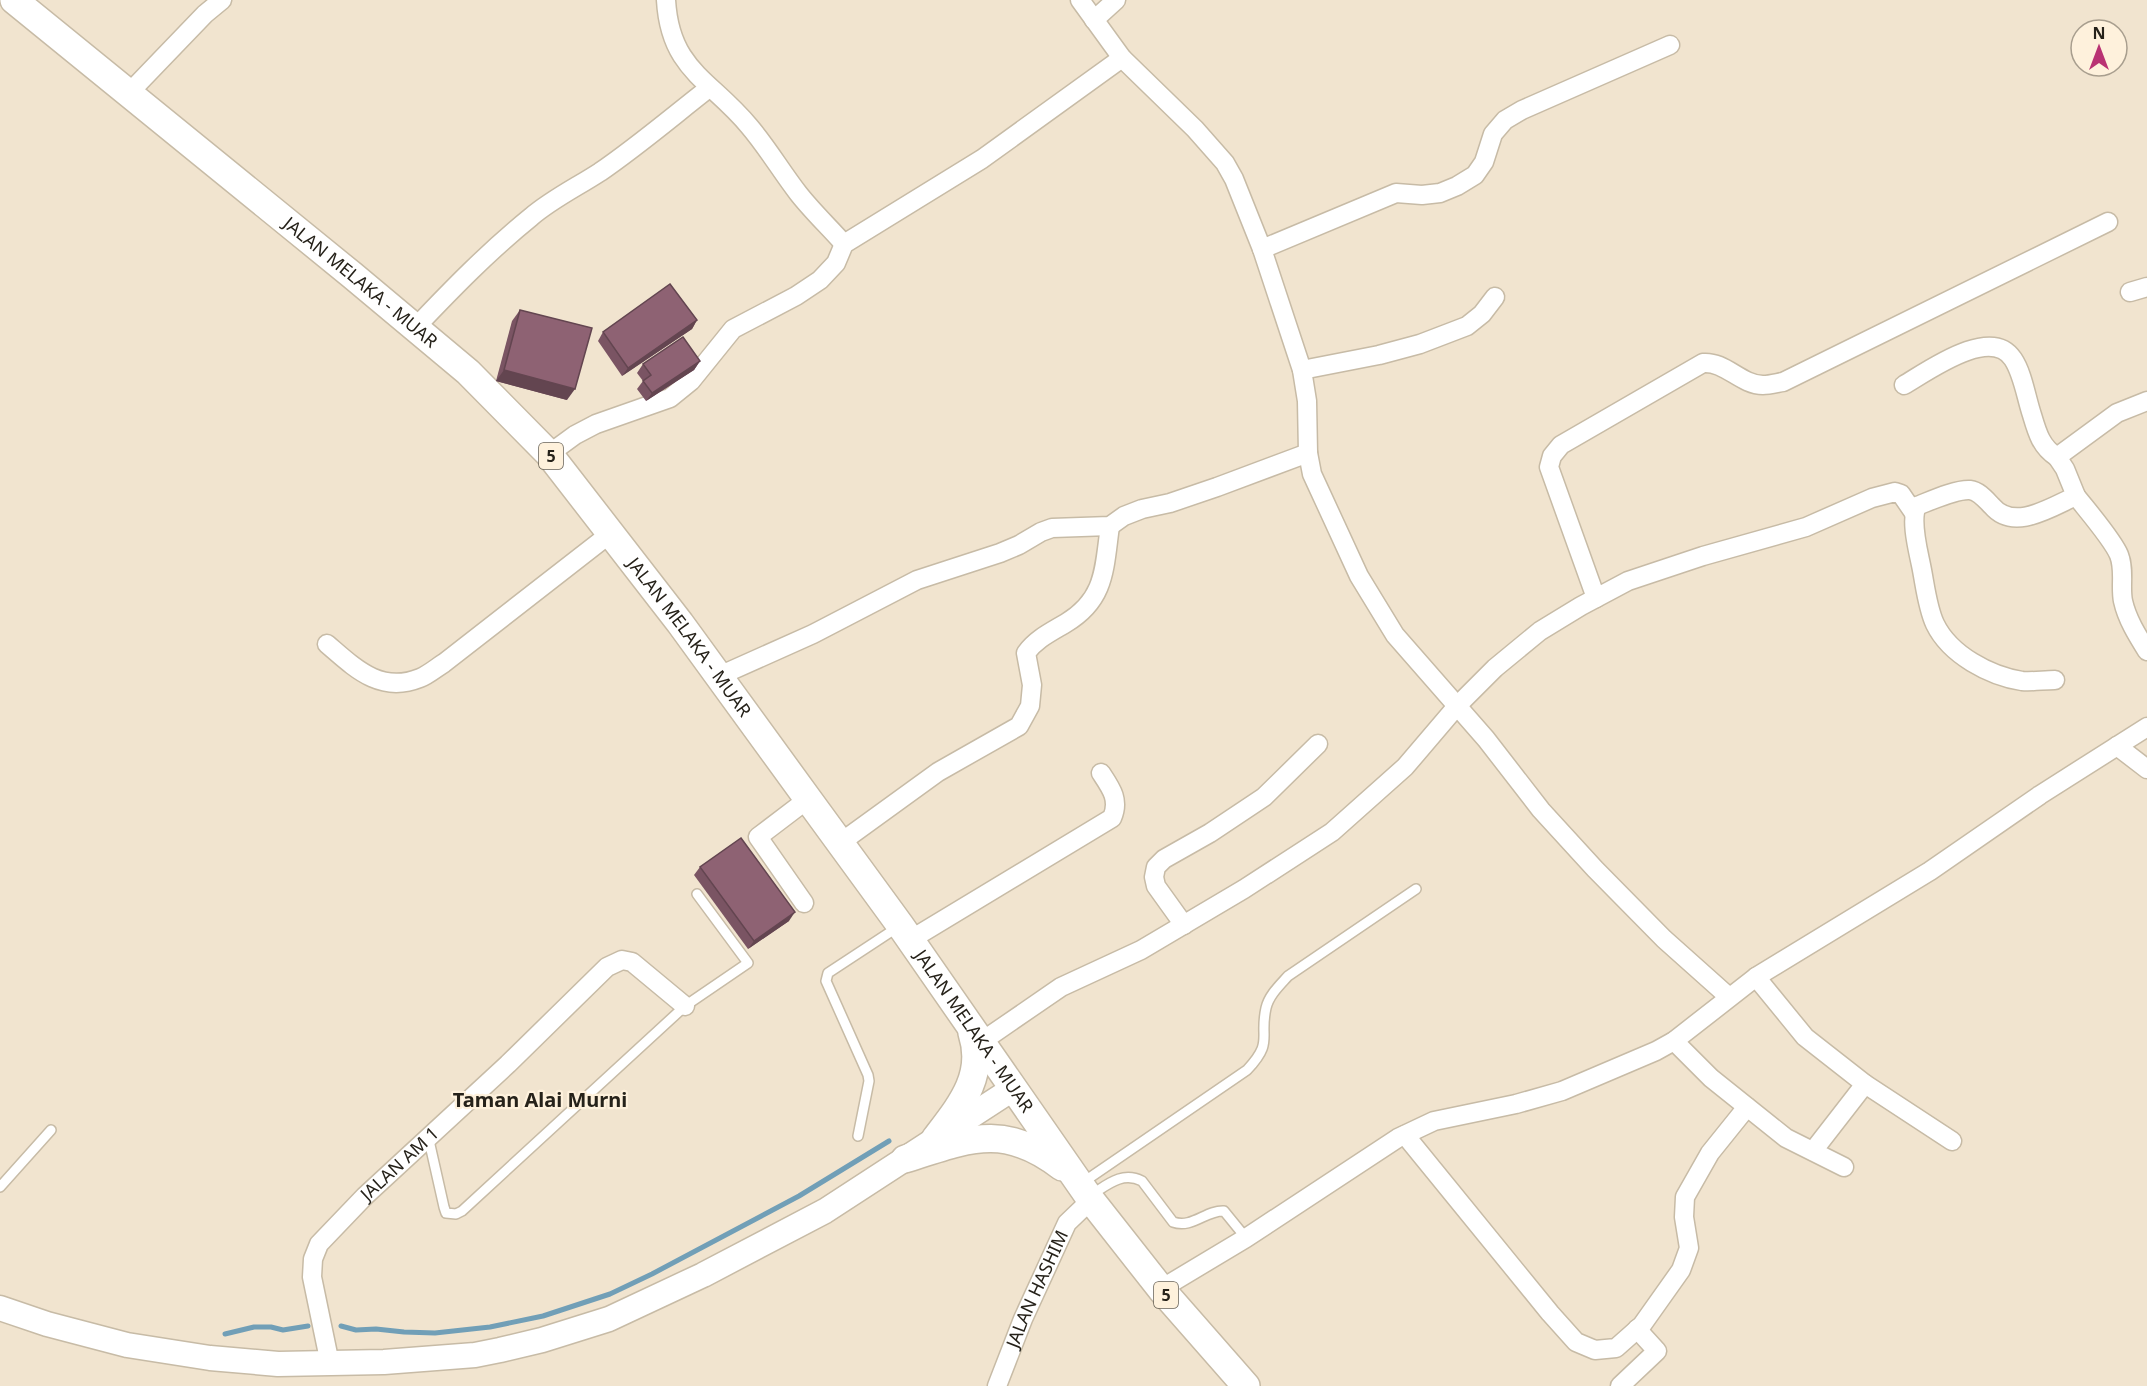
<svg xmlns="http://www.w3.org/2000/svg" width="2147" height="1386" viewBox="0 0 2147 1386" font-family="'Noto Sans',sans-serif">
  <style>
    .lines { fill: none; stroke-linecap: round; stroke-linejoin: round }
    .stream { stroke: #719fb7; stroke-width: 5 }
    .lane-casing { stroke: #c7bba6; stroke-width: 12 }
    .street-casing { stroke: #c7bba6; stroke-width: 21 }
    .secondary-casing { stroke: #c7bba6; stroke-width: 27 }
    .primary-casing { stroke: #c7bba6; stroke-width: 30 }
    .lane { stroke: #fff; stroke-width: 9 }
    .street { stroke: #fff; stroke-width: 18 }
    .secondary { stroke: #fff; stroke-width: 24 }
    .primary { stroke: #fff; stroke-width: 27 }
    .wall { fill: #7a5463 }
    .shaded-wall { fill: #634550 }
    .building { fill: #8e6273; stroke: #634550; stroke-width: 1.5 }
    .labels { text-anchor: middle; stroke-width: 4.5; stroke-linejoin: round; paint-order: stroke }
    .shield { fill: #fef1dc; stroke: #676054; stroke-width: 1.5 }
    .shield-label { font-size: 16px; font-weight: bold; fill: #26221a }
    .street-label { font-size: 18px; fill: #26221a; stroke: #fef1dc }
    .neighbourhood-label { font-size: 20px; font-weight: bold; fill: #26221a; stroke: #fef1dc }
  </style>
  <rect width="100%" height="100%" fill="#f1e4cf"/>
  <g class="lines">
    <g class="stream">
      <path d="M 341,1326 L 356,1330 L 376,1329 L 404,1332 L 435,1333 L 490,1327 L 543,1316 L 610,1294 L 652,1274 L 799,1196 L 889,1141"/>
      <path d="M 225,1334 L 254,1327 L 271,1327 L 283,1330 L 308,1326"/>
    </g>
    <g class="lane-casing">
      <g id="lane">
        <path d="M 428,1136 L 444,1207 L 446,1213 L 456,1214 L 462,1211 L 685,1006 L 748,963 L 697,894"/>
        <path d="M 858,1136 L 869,1081 L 868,1075 L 826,981 L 828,973 L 898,927"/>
        <path d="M 1082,1183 L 1247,1070 C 1274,1041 1259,1039 1266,1008 C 1269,995 1280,985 1288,976 L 1416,889"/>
        <path d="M 0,1187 L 51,1130"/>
        <path d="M 1091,1195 C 1107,1185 1122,1171 1142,1181 L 1173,1222 C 1192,1229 1206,1210 1224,1211 L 1246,1238"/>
      </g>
    </g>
    <g class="street-casing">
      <g id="street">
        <path d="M 666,0 C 670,70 710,79 749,126 C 767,147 781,171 798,193 C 812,211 829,227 844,244"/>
        <path d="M 1080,0 L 1122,58 L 1195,129 L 1225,163 L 1234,179 L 1262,249 L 1302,370 L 1307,401 L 1308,453 L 1312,474 L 1359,576 L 1395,635 L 1486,739 L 1541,810 L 1595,869 L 1664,939 L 1729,997"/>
        <path d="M 1094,20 L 1116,0"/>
        <path d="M 129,93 L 205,14 L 222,0"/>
        <path d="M 1262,249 L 1396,193 L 1422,195 L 1440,193 L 1457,186 L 1475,175 L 1484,162 L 1493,134 L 1505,120 L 1522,110 L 1670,45"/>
        <path d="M 2130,292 L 2147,287"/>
        <path d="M 415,328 C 452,289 489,251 531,217 C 552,199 577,187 600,172 C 638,146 673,116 709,88"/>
        <path d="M 1302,370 L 1379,355 L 1420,344 L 1467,326 L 1482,314 L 1495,297"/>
        <path d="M 1904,385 C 1928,371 1991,325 2013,359 C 2023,374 2026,397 2032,415 C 2037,432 2041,447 2057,457"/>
        <path d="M 549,454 L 575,435 L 596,424 L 670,398 L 691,381 L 733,329 L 796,296 L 820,280 L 836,263 L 844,244 L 982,159 L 1122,58"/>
        <path d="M 2076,496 C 2087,510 2113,540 2119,555 C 2125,570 2120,586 2123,601 C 2127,619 2137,635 2147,651"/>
        <path d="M 1596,598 L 1549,467 L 1552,456 L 1561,445 L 1703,363 C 1725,361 1741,385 1763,385 C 1769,385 1777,383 1783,382 L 2108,222"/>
        <path d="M 327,644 C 355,668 380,694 420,678 C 428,675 436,668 444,663 L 611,533"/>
        <path d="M 719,676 L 813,634 L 917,580 L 1000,553 L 1019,545 L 1041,532 L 1052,528 L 1110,526 L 1124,516 L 1142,509 L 1170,503 L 1217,487 L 1308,453"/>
        <path d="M 2055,680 C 2044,680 2032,682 2022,681 C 1990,676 1950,655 1935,624 C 1927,607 1925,584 1921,565 C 1918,550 1910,520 1917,506 C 1930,501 1956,489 1970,490 C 1979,491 1986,500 1992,506 C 2014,532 2051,507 2076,496 L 2065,469 L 2057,457 L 2117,413 L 2147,401"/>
        <path d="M 2117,746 L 2147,769"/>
        <path d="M 840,843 L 938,772 L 1019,726 L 1030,706 L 1032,685 L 1026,653 C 1036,639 1051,632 1066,623 C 1106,599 1104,568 1110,526"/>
        <path d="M 804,903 L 758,837 L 808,799"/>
        <path d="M 1184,925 L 1156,886 L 1154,877 L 1156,867 L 1164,859 L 1210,833 L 1264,797 L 1318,744"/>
        <path d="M 910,940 L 1112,818 C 1120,800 1111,788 1101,773"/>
        <path d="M 1756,977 L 1805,1037 L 1865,1084 L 1952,1141"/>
        <path d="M 1674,1041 L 1711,1078 L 1786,1138 L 1844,1167"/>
        <path d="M 981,1042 L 1061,987 L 1141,950 L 1244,889 L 1332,832 L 1405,767 L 1457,706 L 1495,668 L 1540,631 L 1581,606 L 1628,581 L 1703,556 L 1806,527 L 1872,498 L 1895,492 L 1901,494 L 1914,513"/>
        <path d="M 1405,1135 L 1550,1313 L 1576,1342 L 1595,1350 L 1616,1348 L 1642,1325 L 1681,1270 L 1689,1248 L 1684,1217 L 1685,1197 L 1710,1153 L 1747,1107"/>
        <path d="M 1813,1151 L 1865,1084"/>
        <path d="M 1161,1289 L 1246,1238 L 1398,1138 L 1434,1121 L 1516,1104 L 1562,1091 L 1656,1051 L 1674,1041 L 1756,977 L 1930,871 L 2040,795 L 2147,727"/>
        <path id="s1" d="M 330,1364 L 312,1277 L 313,1259 L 319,1244 L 365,1196 L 508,1064 L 607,967 L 622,960 L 632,962 L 685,1006"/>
        <path id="s2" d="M 997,1386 L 1023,1319 L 1067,1223 L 1091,1200"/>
        <path d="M 1620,1386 L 1657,1351 L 1637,1329"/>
      </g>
    </g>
    <g class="secondary-casing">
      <path id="secondary" d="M 0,1308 L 47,1324 L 127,1345 L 210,1358 L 278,1364 L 384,1362 L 475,1355 L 500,1350 L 542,1340 L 609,1319 L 703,1275 L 825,1211 L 1014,1088"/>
    </g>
    <g class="primary-casing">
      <g id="primary">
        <path id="s3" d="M 14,0 L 352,275 L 468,372 L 549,454 L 680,623 L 808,799 L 900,925 L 1091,1200 L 1161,1289 L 1246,1386"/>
        <path d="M 935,1139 C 960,1106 986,1076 972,1033"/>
        <path d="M 905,1159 C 968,1139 1004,1122 1062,1167"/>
      </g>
    </g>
    <use href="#lane" class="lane"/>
    <use href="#street" class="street"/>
    <use href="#secondary" class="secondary"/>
    <use href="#primary" class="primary"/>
  </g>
  <g class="wall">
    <path d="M 520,310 L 567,400 L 496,381 L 512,321 Z"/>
    <path d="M 697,320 L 692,329 L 622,376 L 598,341 L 603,332 Z"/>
    <path d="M 700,361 L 694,370 L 646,401 L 637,389 L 643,381 L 637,373 L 643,364 Z"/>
    <path d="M 700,867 L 789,921 L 748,949 L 694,875 Z"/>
  </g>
  <g class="shaded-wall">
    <path d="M 697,320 L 692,329 L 622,376 L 628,368 Z"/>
    <path d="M 700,361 L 694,370 L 646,401 L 652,393 Z"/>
    <path d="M 504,370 L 575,389 L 567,400 L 496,381 Z"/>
    <path d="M 795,912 L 789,921 L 748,949 L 754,941 Z"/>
  </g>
  <g class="building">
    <path d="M 670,284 L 697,320 L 628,368 L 603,332 Z"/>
    <path d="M 520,310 L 592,328 L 575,389 L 504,370 Z"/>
    <path d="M 683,337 L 700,361 L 652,393 L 643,381 L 651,375 L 643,364 Z"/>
    <path d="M 741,838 L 795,912 L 754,941 L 700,867 Z"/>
  </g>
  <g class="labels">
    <g class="shield">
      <rect x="539" y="443" width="24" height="26" rx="4.5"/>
      <rect x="1154" y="1282" width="24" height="26" rx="4.5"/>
    </g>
    <g class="shield-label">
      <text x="551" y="462">5</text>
      <text x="1166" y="1301">5</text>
    </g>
    <g class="street-label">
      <text dy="6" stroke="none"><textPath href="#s3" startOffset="447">JALAN MELAKA - MUAR</textPath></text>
      <text dy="6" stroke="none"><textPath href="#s3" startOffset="933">JALAN MELAKA - MUAR</textPath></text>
      <text dy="6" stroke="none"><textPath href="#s3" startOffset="1419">JALAN MELAKA - MUAR</textPath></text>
      <text dy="6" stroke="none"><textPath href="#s1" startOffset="237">JALAN AM 1</textPath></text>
      <text dy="6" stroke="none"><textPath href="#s2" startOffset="105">JALAN HASHIM</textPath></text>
    </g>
    <g class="neighbourhood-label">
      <text x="540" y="1107">Taman Alai Murni</text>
    </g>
  </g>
  <g transform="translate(2099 48)"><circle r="28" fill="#fef1dc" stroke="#a89e8e" stroke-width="1.5"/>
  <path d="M0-4.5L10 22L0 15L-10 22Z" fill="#b93273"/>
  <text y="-9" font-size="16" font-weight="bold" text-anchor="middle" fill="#26221a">N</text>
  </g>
</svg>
